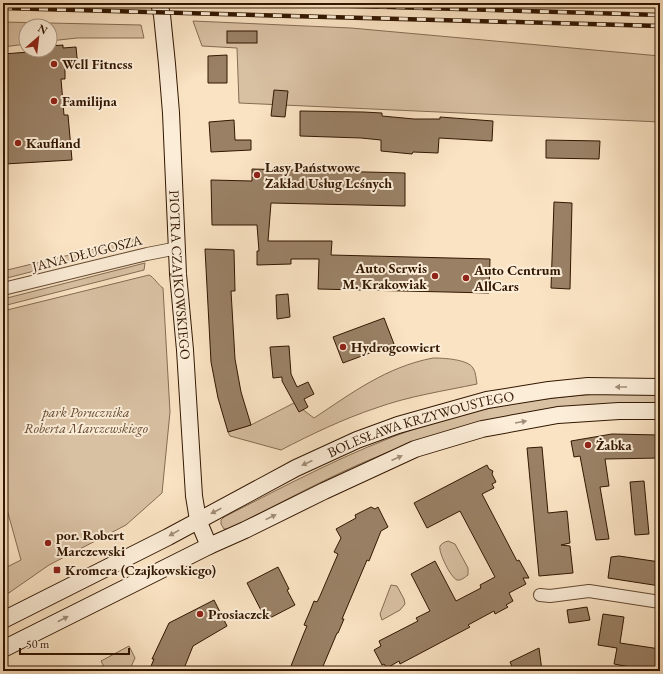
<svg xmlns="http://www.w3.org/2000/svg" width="663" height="674" viewBox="0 0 663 674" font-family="'EB Garamond',serif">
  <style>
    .green { fill: #d8c0a2; stroke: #856c52 }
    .building { fill: #9a8166; stroke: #321701 }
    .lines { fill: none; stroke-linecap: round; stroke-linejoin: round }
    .street-casing { stroke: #644a32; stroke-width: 14 }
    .secondary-casing { stroke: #321701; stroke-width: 18 }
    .street { stroke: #fcedd8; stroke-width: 12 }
    .secondary { stroke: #fcedd8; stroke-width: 16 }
    .rail-casing { stroke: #321701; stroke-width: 4.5 }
    .rail { stroke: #fcedd8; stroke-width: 3; stroke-dasharray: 9; stroke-linecap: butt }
    .oneway { fill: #a18d77 }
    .poi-dot { fill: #8f2418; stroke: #fcedd8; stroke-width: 1.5 }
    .labels { text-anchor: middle; stroke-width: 4; stroke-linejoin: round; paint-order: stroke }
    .poi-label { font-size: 14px; font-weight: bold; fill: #321701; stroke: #fcedd8; text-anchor: start }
    .street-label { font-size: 14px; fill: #321701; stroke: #fcedd8 }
    .park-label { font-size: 14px; font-style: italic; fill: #644a31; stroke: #fcedd8 }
  </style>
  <rect width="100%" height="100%" fill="#fae3c3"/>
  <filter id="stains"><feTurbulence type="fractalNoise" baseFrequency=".005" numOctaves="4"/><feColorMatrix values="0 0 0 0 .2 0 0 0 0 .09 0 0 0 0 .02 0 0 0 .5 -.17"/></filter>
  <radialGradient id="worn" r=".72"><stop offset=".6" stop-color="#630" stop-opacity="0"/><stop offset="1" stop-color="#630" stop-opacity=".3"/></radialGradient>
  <g class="green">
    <path d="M 193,21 L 351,28 L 660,56 L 660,122 L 239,103 L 237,48 L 202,46 Z"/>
    <path d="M 3,22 L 141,25 L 144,38 L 77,38 L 50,41 L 50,26 L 26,26 L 26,44 L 3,47 Z"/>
    <path d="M 136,239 L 138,241 L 140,244 L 3,279 L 3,271 Z"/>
    <path d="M 145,263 L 144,270 L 3,306 L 3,299 Z"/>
    <path d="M 149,275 C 154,277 158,285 163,288 L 170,412 L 162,493 L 126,525 L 49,565 L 3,597 L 3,569 L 21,560 L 3,495 L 3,311 Z"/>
    <path d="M 433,358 C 442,358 468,359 473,368 C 476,372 476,379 477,384 C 444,391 409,396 376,408 C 343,419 312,434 281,450 L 230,436 L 228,432 L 251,425 L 294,403 L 314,418 C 352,393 386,367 433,358 Z"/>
    <path d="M 617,393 L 660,394 L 660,403 C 563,402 471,418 381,455 C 329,476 279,504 229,529 L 224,529 L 221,524 L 221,520 L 224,517 C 287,485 350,451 417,428 C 481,406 549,396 617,393 Z"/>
    <path d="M 448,541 L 455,544 L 468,568 L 468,575 C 465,577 461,581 457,580 C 451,578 438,552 440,546 C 442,543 445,542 448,541 Z"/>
    <path d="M 391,585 L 397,586 L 404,599 L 405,604 L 400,610 L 382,620 L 380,614 Z"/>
    <path d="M 129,646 L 135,658 L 129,671 L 106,671 L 101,661 Z"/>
  </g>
  <g class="building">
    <rect x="227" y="31" width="30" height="12"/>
    <path d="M 63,45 L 63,48 L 76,47 L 78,68 L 65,69 L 65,79 L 61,79 L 64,115 L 68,115 L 72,160 L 5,164 L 5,160 L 3,160 L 3,54 L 42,51 L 42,50 L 50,50 L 50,46 Z"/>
    <path d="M 227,55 L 227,83 L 208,83 L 208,56 Z"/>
    <path d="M 274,90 L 288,91 L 285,117 L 271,116 Z"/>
    <path d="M 300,111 L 363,112 L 382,113 L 382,116 L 414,119 L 440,119 L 440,117 L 493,121 L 492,141 L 439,138 L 438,153 L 413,152 L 412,154 L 381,151 L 381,140 L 361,138 L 300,136 Z"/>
    <path d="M 234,120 L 235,140 L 251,140 L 251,150 L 211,152 L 209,122 Z"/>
    <path d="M 546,140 L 600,141 L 599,159 L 546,158 Z"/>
    <path d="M 252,169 L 405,173 L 405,206 L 271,203 L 268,241 L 332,241 L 331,255 L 490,259 L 489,293 L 318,289 L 319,259 L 291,259 L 291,264 L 257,265 L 257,251 L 259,251 L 257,225 L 212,225 L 211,180 L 252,181 Z"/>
    <path d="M 554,202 L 572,203 L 570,289 L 551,288 Z"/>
    <path d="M 205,249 L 234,250 L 235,291 L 231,291 L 235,359 L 241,392 L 251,425 L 228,432 L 218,398 L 211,362 Z"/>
    <path d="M 288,294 L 290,317 L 277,319 L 276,295 Z"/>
    <path d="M 384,318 L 394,344 L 343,363 L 333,337 Z"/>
    <path d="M 289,346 L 291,374 L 297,387 L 308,382 L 314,394 L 304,399 L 308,407 L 299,412 L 282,381 L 282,377 L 273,378 L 270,347 Z"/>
    <path d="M 612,434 L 660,435 L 660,458 L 605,459 L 609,486 L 600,487 L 609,539 L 596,540 L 580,456 L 574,457 L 571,441 Z"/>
    <path d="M 542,447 L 548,513 L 567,511 L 570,543 L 561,545 L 570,546 L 573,573 L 539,576 L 527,448 Z"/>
    <path d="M 487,465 L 489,469 L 493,471 L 492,474 L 496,482 L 492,484 L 494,488 L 482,494 L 517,561 L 519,560 L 529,578 L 523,578 L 526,584 L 509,593 L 513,601 L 506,605 L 508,607 L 495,614 L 494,611 L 468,625 L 470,627 L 400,664 L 399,661 L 387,668 L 384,664 L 382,665 L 374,650 L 381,646 L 379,641 L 418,621 L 416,618 L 430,611 L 411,574 L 435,561 L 456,601 L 481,588 L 480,585 L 495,577 L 460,511 L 427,528 L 414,503 Z"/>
    <path d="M 644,481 L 649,534 L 635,535 L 630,482 Z"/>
    <path d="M 371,507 L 375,509 L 378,507 L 388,527 L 381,531 L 369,561 L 367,560 L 342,619 L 344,619 L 338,633 L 337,633 L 321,671 L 289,671 L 304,633 L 307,626 L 304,625 L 310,611 L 314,601 L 317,602 L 320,596 L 338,554 L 334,552 L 341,538 L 336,529 L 356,518 L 355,515 Z"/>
    <path d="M 619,556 L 660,562 L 660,586 L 608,578 L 611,557 Z"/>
    <path d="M 278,567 L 289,589 L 287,590 L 295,605 L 266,620 L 247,583 Z"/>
    <path d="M 214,600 L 227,626 L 193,646 L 183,671 L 149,671 L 154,659 L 152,659 L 169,623 Z"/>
    <path d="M 587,607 L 590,620 L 569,623 L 567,610 Z"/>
    <path d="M 603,614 L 624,617 L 620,643 L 660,649 L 660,671 L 648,669 L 648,671 L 630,671 L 630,667 L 614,664 L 617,648 L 598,645 Z"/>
    <path d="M 539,648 L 542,671 L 514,671 L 510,662 Z"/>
  </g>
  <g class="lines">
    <g class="street-casing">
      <g id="street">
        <path d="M 3,289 L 147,254 L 178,248"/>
        <path d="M 540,595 L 550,596 L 589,591 L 660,602"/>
      </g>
    </g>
    <g class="secondary-casing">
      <g id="secondary">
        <path id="s1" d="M 159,3 L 162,15 L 167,64 L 171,113 L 178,274 L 185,350 L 194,496 L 198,520 L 209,546"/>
        <path id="s2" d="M 3,620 L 168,537 L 296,468 L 357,440 L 398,425 L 487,400 L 549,390 L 588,386 L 660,387"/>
        <path d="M 3,649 L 209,546 L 245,530 L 324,491 L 415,449 L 482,429 L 558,415 L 619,411 L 660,411"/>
      </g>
    </g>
    <use href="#street" class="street"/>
    <use href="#secondary" class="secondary"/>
    <g class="rail-casing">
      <g id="rail">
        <path d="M 252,3 L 660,15"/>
        <path d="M 3,8 L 660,26"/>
      </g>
    </g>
    <use href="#rail" class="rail"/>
  </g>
  <defs><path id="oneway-solid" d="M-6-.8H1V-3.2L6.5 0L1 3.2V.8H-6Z"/></defs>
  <g class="oneway">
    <use href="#oneway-solid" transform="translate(621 387) rotate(-180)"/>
    <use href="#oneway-solid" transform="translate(521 422) rotate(-10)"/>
    <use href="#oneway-solid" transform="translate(397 458) rotate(-24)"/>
    <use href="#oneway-solid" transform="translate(307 463) rotate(155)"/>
    <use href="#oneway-solid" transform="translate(216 511) rotate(153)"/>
    <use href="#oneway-solid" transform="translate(271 517) rotate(-26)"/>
    <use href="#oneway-solid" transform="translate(174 533) rotate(151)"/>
    <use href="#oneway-solid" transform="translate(63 619) rotate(-27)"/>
  </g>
  <g class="poi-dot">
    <circle cx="54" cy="64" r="4"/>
    <circle cx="54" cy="101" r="4"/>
    <circle cx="18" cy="143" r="4"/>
    <circle cx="257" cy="175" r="4"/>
    <circle cx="435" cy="276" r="4"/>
    <circle cx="466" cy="278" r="4"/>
    <circle cx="343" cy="347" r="4"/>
    <circle cx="588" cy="445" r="4"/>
    <circle cx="48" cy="543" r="4"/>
    <rect x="53" y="566" width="8" height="8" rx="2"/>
    <circle cx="200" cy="614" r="4"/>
  </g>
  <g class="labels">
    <g class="poi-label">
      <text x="62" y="69">Well Fitness</text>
      <text x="62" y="106">Familijna</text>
      <text x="26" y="148">Kaufland</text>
      <text x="265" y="172">Lasy Państwowe<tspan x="265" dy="16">Zakład Usług Leśnych</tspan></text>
      <text x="427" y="273" text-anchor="end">Auto Serwis<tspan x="427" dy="16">M. Krakowiak</tspan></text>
      <text x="474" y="275">Auto Centrum<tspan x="474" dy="16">AllCars</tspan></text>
      <text x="351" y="352">Hydrogeowiert</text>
      <text x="596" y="450">Żabka</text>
      <text x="56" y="540">por. Robert<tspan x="56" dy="16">Marczewski</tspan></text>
      <text x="65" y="575">Kromera (Czajkowskiego)</text>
      <text x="208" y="619">Prosiaczek</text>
    </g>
    <g class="street-label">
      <text transform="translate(87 253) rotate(-14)" y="5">JANA DŁUGOSZA</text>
      <text dy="5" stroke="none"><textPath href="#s1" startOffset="273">PIOTRA CZAJKOWSKIEGO</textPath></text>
      <text dy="5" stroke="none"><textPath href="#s2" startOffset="463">BOLESŁAWA KRZYWOUSTEGO</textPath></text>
    </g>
    <g class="park-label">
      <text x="86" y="417">park Porucznika<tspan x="86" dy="16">Roberta Marczewskiego</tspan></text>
    </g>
  </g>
  <rect width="663" height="674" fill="none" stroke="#fae3c3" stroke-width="16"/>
  <rect x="4" y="4" width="655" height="666" fill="none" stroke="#321701" stroke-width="2"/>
  <rect x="8" y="8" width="647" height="658" fill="none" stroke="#321701"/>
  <g transform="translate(38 38) rotate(28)"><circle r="19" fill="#fcedd8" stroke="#ab9782"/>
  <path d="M0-3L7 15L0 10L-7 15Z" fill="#8f2418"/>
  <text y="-6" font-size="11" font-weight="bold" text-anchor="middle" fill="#321701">N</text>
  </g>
  <path d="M20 648v6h109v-6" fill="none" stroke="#321701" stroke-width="2"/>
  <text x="26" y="648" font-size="12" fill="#321701" stroke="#fcedd8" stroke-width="3" paint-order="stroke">50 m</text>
  <rect width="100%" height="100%" filter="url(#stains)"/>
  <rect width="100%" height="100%" fill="url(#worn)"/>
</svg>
